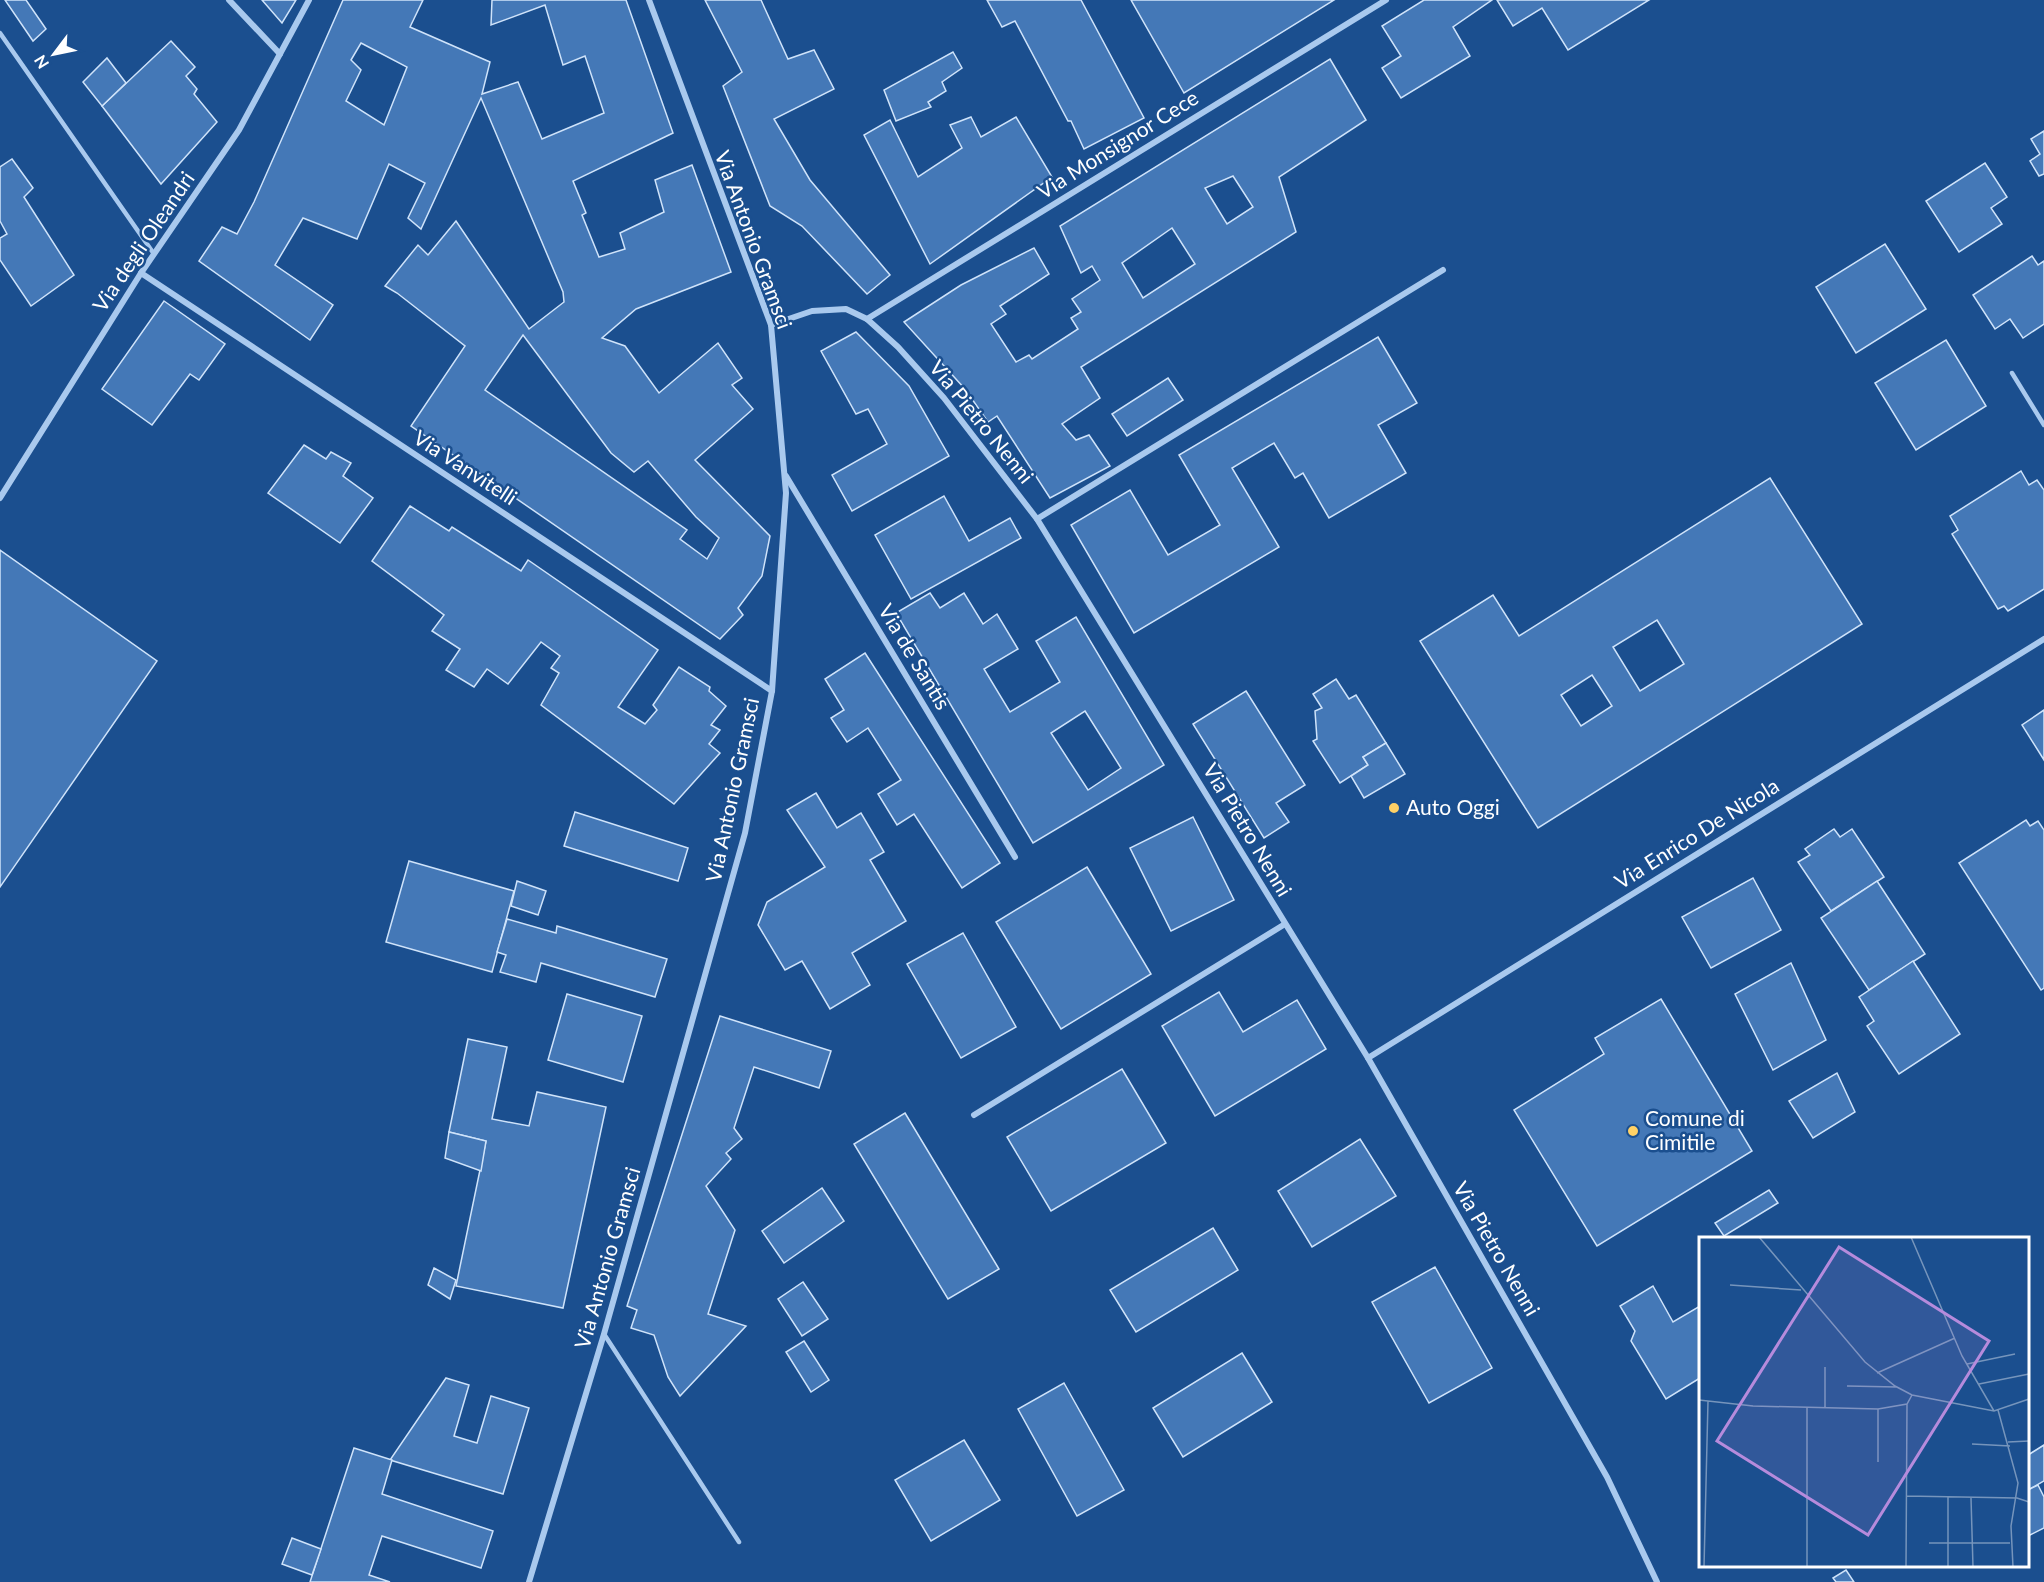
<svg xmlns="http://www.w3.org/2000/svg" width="2044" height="1582" viewBox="0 0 2044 1582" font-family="Lato,sans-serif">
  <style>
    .building { fill: #4478b7; stroke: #cfe3fa; stroke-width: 1.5; fill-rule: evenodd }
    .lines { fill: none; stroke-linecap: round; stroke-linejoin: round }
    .lane { stroke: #a9c9ee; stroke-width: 4.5 }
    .street { stroke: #a9c9ee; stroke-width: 6 }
    .poi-dot { fill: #ffd166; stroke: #1b4f8f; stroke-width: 2 }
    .labels { text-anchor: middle; stroke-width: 5; stroke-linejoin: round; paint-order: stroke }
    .street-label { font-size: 21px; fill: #fff; stroke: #1b4f8f }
    .poi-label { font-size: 21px; fill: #fff; stroke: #1b4f8f; text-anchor: start }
    .inset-road { fill: none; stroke: #7695bc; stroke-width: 1.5 }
    .view { fill: #b68bdc; fill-opacity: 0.15; stroke: #b68bdc; stroke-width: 3 }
    .inset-edge { fill: none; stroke: #fff; stroke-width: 3 }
  </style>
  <rect width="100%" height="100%" fill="#1b4f8f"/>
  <g class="building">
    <path d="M 5,0 L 26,0 L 46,29 L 33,41 Z"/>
    <path d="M 262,0 L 296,0 L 282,23 Z"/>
    <path d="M 343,0 L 423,0 L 410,27 L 490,62 L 482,94 L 518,82 L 542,139 L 604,113 L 585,56 L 563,65 L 545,5 L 491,25 L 492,0 L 626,0 L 673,133 L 573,181 L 586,213 L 582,215 L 599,257 L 625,249 L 620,233 L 664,212 L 655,180 L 692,165 L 731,272 L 636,309 L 602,338 L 625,346 L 659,393 L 718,343 L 742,378 L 732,385 L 753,409 L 695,460 L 770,536 L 762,576 L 738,608 L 743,615 L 720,639 L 411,426 L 465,346 L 397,293 L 385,286 L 418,245 L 428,255 L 456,221 L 529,329 L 564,302 L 563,292 L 481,98 L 421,229 L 408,218 L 425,183 L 389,164 L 357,239 L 303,218 L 275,265 L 333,305 L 310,340 L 199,261 L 222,227 L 237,234 L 254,202 ZM 361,43 L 407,67 L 384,125 L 346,101 L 361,70 L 351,60 ZM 523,335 L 611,453 L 634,472 L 648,461 L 696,517 L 719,538 L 707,559 L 680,539 L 687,530 L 485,390 Z"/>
    <path d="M 705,0 L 761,0 L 788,59 L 814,50 L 834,89 L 774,119 L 810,180 L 890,275 L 867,294 L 802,226 L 770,206 L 723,86 L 742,72 Z"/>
    <path d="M 987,0 L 1081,0 L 1144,118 L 1084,149 L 1071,121 L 1068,121 L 1015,21 L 1002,27 Z"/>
    <path d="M 1131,0 L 1334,0 L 1184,93 Z"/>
    <path d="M 1424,0 L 1492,0 L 1453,27 L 1470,56 L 1401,98 L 1382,68 L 1401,56 L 1382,26 Z"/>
    <path d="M 1497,0 L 1649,0 L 1568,50 L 1542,8 L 1513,26 Z"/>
    <path d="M 171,41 L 195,67 L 186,76 L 197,89 L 194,94 L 217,122 L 161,184 L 102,106 Z"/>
    <path d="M 953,52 L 962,68 L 942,82 L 946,91 L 928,102 L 931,107 L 896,121 L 884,90 Z"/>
    <path d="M 107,58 L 126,83 L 102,106 L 83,82 Z"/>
    <path d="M 1330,59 L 1366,120 L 1279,177 L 1296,232 L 1081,367 L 1100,398 L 1062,424 L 1076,440 L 1089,435 L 1110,466 L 1050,498 L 997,416 L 988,422 L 965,389 L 904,322 L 961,285 L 1034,248 L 1049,274 L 1000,306 L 1006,314 L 991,324 L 1016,362 L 1029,355 L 1032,359 L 1078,329 L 1071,318 L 1081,312 L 1072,299 L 1100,280 L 1092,266 L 1081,273 L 1060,226 ZM 1233,176 L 1253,207 L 1227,224 L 1205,188 ZM 1172,228 L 1195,264 L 1143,298 L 1122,263 Z"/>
    <path d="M 971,117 L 981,137 L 1016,117 L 1052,177 L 930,264 L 864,135 L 890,120 L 918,177 L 962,148 L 950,125 Z"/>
    <path d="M 2044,131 L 2044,174 L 2039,176 L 2030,161 L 2040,154 L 2031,139 Z"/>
    <path d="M 12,159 L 33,188 L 24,197 L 74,275 L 31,306 L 0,260 L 0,238 L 7,234 L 0,221 L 0,167 Z"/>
    <path d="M 1985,163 L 2007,197 L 1991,208 L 2002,224 L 1959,252 L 1926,201 Z"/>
    <path d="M 1885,244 L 1926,309 L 1856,353 L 1816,287 Z"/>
    <path d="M 2032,256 L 2038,265 L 2044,261 L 2044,324 L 2023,338 L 2010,319 L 1995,329 L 1973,295 Z"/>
    <path d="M 164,301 L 225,344 L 199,380 L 190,374 L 152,425 L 102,389 Z"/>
    <path d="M 856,332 L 909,386 L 949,456 L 852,511 L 832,475 L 887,444 L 868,409 L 856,414 L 821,351 Z"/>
    <path d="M 1378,337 L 1417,403 L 1378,425 L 1406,473 L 1329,518 L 1303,473 L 1295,478 L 1274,443 L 1232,468 L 1279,547 L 1134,633 L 1071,525 L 1130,490 L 1168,555 L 1220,525 L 1179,455 Z"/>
    <path d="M 1946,340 L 1986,406 L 1916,450 L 1875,383 Z"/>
    <path d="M 1168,378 L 1183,400 L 1127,436 L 1112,414 Z"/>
    <path d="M 304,445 L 326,459 L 331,452 L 351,463 L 343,476 L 373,498 L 340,543 L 268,493 Z"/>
    <path d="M 2021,471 L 2029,485 L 2037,480 L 2044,490 L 2044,589 L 2008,611 L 2004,606 L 1998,609 L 1952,534 L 1958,530 L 1950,516 Z"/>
    <path d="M 1770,478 L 1862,624 L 1538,828 L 1420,641 L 1493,595 L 1519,636 ZM 1657,620 L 1684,664 L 1640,691 L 1613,647 ZM 1592,675 L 1612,706 L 1581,726 L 1561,695 Z"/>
    <path d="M 944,496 L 969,541 L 1010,518 L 1021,538 L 911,599 L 875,535 Z"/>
    <path d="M 410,506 L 449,531 L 452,527 L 521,571 L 528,560 L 658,650 L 618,707 L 645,724 L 657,710 L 653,705 L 679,667 L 710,687 L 709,691 L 726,706 L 711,725 L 720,730 L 709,744 L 720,753 L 674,804 L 541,705 L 559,673 L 551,668 L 560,656 L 541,642 L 508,684 L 487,669 L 474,687 L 446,670 L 460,649 L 432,631 L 444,615 L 372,561 Z"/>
    <path d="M 0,550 L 157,661 L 0,887 Z"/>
    <path d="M 930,593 L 940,608 L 964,593 L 983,624 L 997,614 L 1018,649 L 984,669 L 1010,712 L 1060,682 L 1036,641 L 1076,617 L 1164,765 L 1033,843 L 896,613 ZM 1085,711 L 1121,768 L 1088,790 L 1051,733 Z"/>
    <path d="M 865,653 L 1000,863 L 962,888 L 914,814 L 897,825 L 878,794 L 901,780 L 868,728 L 847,742 L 831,718 L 844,710 L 825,679 Z"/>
    <path d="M 1336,679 L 1349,699 L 1356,695 L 1386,743 L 1363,757 L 1368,765 L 1340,783 L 1313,741 L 1317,739 L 1315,711 L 1322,708 L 1313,694 Z"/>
    <path d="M 1246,691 L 1305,785 L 1276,803 L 1289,822 L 1264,838 L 1193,724 Z"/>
    <path d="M 2044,710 L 2044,760 L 2022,725 Z"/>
    <path d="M 1386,743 L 1405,774 L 1364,798 L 1351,776 L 1368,765 L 1363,757 Z"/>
    <path d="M 816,793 L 837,828 L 861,813 L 884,852 L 870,860 L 906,921 L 852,953 L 870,985 L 830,1009 L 802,961 L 785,970 L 758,925 L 767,902 L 825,867 L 787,810 Z"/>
    <path d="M 575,812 L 688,848 L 678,881 L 564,846 Z"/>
    <path d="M 1193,817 L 1234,900 L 1171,931 L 1130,848 Z"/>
    <path d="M 2026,820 L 2030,826 L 2038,821 L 2044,830 L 2044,988 L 2041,990 L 1959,863 Z"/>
    <path d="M 1834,829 L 1840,837 L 1852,829 L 1884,877 L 1831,911 L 1798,862 L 1810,855 L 1805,849 Z"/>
    <path d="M 409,861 L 514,891 L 492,972 L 386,942 Z"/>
    <path d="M 1087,867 L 1151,974 L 1061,1029 L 996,922 Z"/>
    <path d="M 1753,878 L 1781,930 L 1711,968 L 1682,917 Z"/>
    <path d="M 517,881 L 546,891 L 538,915 L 511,906 Z"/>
    <path d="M 1877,881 L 1925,954 L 1869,990 L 1821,918 Z"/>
    <path d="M 507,919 L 556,933 L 557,926 L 667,959 L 655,997 L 541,963 L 536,982 L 500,972 L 506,955 L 497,952 Z"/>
    <path d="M 963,933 L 1016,1027 L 961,1058 L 907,964 Z"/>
    <path d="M 1913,961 L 1960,1034 L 1899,1074 L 1867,1026 L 1874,1021 L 1859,997 Z"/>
    <path d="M 1791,963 L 1826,1040 L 1773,1070 L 1735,994 Z"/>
    <path d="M 1219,992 L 1243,1032 L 1297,1000 L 1326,1049 L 1215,1116 L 1162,1026 Z"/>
    <path d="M 567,994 L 642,1016 L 623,1082 L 548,1060 Z"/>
    <path d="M 1661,999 L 1752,1151 L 1597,1246 L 1514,1110 L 1604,1054 L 1595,1038 Z"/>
    <path d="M 720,1016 L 831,1051 L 819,1088 L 754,1067 L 734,1128 L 742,1139 L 726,1153 L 731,1159 L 706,1186 L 735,1230 L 708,1314 L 746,1326 L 680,1396 L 668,1377 L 654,1335 L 631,1328 L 637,1310 L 627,1306 Z"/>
    <path d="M 468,1039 L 507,1047 L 492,1119 L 529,1126 L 537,1092 L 606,1107 L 563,1308 L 456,1286 L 486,1141 L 449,1132 Z"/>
    <path d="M 1122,1069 L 1166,1143 L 1051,1211 L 1007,1137 Z"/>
    <path d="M 1837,1073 L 1855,1112 L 1813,1138 L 1789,1101 Z"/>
    <path d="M 905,1113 L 999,1269 L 948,1299 L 854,1144 Z"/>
    <path d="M 449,1132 L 486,1141 L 481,1171 L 445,1158 Z"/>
    <path d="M 1360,1139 L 1396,1196 L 1312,1247 L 1278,1191 Z"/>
    <path d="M 822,1188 L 844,1221 L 784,1263 L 762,1231 Z"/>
    <path d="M 1769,1190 L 1778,1203 L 1724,1236 L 1715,1223 Z"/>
    <path d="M 1213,1228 L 1238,1270 L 1136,1332 L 1110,1290 Z"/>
    <path d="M 1435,1267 L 1492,1368 L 1429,1403 L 1372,1302 Z"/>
    <path d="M 434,1268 L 456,1280 L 450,1299 L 428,1285 Z"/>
    <path d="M 803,1282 L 828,1319 L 802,1336 L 778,1299 Z"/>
    <path d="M 1653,1286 L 1673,1322 L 1700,1306 L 1700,1378 L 1666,1399 L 1631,1341 L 1635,1331 L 1620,1306 Z"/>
    <path d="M 804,1341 L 829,1380 L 811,1392 L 786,1352 Z"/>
    <path d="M 1242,1353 L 1272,1402 L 1183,1457 L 1153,1408 Z"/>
    <path d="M 446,1378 L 469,1385 L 454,1436 L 477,1443 L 491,1396 L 529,1408 L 503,1494 L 390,1460 Z"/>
    <path d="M 1064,1383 L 1124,1490 L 1077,1516 L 1018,1409 Z"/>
    <path d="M 964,1440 L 1000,1500 L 931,1541 L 895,1480 Z"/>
    <path d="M 2044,1445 L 2044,1481 L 2028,1490 L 2028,1455 Z"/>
    <path d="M 354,1448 L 392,1460 L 382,1494 L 493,1531 L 481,1568 L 382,1536 L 369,1575 L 390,1582 L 310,1582 Z"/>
    <path d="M 2038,1485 L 2044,1497 L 2044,1528 L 2028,1536 L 2028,1490 Z"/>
    <path d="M 292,1538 L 321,1549 L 312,1575 L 282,1564 Z"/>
    <path d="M 1846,1570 L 1854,1582 L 1836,1582 L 1833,1578 Z"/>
  </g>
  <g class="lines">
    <g class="lane">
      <path d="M 0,33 L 154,254"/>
      <path d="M 2012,373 L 2044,425"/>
      <path d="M 604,1334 L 739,1542"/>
    </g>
    <g class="street">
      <path d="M 229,0 L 280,54"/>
      <path d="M 141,273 L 772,691"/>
      <path d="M 867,319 L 1386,0"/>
      <path d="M 771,325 L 812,311 L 846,309 L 867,319 L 898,347 L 944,398 L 1037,519 L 1368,1058 L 1607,1477 L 1657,1582"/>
      <path d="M 786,476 L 1015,857"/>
      <path d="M 0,498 L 141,273 L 239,130 L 309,0"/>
      <path d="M 1037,519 L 1443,270"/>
      <path d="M 1368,1058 L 2044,639"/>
      <path d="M 974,1115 L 1285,924"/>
      <path d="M 529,1582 L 604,1334 L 745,833 L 772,691 L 786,493 L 771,325 L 649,0"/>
    </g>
  </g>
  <g class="poi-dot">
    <circle cx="1394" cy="808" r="6"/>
    <circle cx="1633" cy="1131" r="6"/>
  </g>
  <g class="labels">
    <g class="street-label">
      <text transform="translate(1118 145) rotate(-32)" y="7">Via Monsignor Cece</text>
      <text transform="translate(753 240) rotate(70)" y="7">Via Antonio Gramsci</text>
      <text transform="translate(144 242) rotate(-56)" y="7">Via degli Oleandri</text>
      <text transform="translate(981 422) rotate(51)" y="7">Via Pietro Nenni</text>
      <text transform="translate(465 468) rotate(33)" y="7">Via Vanvitelli</text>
      <text transform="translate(914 657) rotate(59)" y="7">Via de Santis</text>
      <text transform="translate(733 790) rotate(-78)" y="7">Via Antonio Gramsci</text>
      <text transform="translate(1247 830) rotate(59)" y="7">Via Pietro Nenni</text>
      <text transform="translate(1697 834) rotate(-32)" y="7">Via Enrico De Nicola</text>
      <text transform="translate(1496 1249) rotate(60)" y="7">Via Pietro Nenni</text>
      <text transform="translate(608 1258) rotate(-74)" y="7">Via Antonio Gramsci</text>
    </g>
    <g class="poi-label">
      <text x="1406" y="815">Auto Oggi</text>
      <text x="1645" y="1126">Comune di<tspan x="1645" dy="24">Cimitile</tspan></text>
    </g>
  </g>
  <g transform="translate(1699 1237)">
    <rect width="330" height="330" fill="#1b4f8f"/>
    <path class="inset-road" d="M 60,0 L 166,125 L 196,149 L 213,158 L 295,174 L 330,162M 212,0 L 263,119 L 295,174M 31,48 L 102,53M 268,127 L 316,117M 178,136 L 256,101M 280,147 L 330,137M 148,149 L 198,150M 0,163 L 54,169 L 179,172 L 208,167 L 213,158M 108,171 L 108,330M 126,171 L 126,130M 299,173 L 319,246 L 312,289 L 314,330M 309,205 L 330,204M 273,207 L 311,209M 179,225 L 179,172M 207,259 L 318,261 L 330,265M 249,260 L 249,330M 272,261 L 274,330M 230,306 L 311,306M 5,330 L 9,164M 207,330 L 208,167"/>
    <path class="view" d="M 140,10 L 290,104 L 169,298 L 18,204 Z"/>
    <rect width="330" height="330" class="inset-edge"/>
  </g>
  <g transform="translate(54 54) rotate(238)" stroke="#1b4f8f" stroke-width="4.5" paint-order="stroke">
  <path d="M0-4.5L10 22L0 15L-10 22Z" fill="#ffffff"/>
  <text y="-9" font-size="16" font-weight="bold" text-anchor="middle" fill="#ffffff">N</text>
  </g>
</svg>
